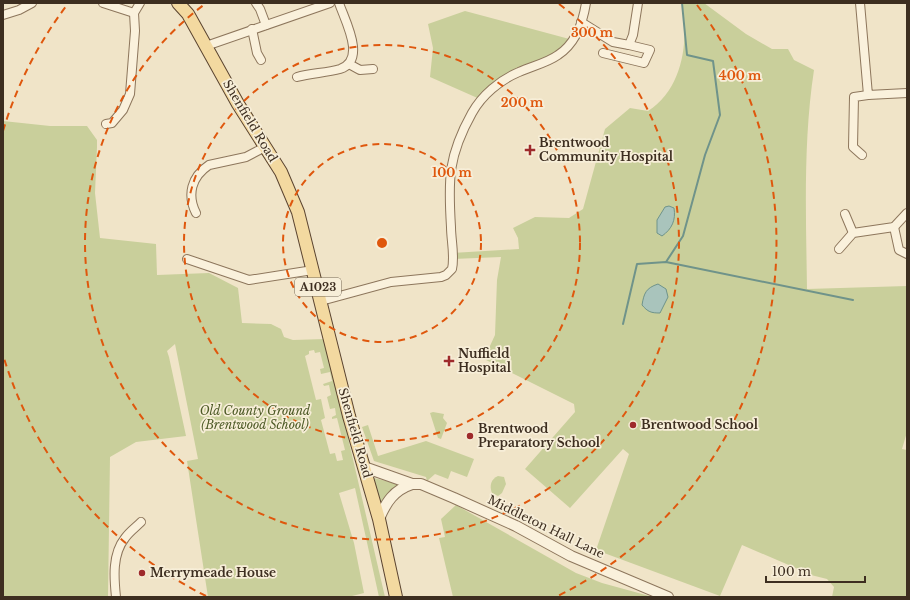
<svg xmlns="http://www.w3.org/2000/svg" width="910" height="600" viewBox="0 0 910 600" font-family="'Libre Baskerville',serif">
  <style>
    .green { fill: #c9cf9b; fill-rule: evenodd }
    .water { fill: #a9c4bc; stroke: #6f938a }
    .lines { fill: none; stroke-linecap: round; stroke-linejoin: round }
    .stream { stroke: #6f938a; stroke-width: 2 }
    .minor-casing { stroke: #8d765c; stroke-width: 10 }
    .tertiary-casing { stroke: #8d765c; stroke-width: 12 }
    .primary-casing { stroke: #5b4430; stroke-width: 14 }
    .minor { stroke: #faf1dc; stroke-width: 8 }
    .tertiary { stroke: #faf1dc; stroke-width: 10 }
    .primary { stroke: #f3d9a0; stroke-width: 12 }
    .ring { fill: none; stroke: #df570d; stroke-width: 2; stroke-dasharray: 7 5 }
    .poi-dot { fill: #9e2a2b; stroke: #f7eed8; stroke-width: 1.5 }
    .labels { text-anchor: middle; stroke-width: 3.5; stroke-linejoin: round; paint-order: stroke }
    .shield { fill: #f7eed8; stroke: #756857; stroke-width: 1 }
    .shield-label { font-size: 11px; font-weight: bold; fill: #3d2e20 }
    .street-label { font-size: 12px; fill: #3d2e20; stroke: #f7eed8 }
    .poi-label { font-size: 12px; font-weight: bold; fill: #3d2e20; stroke: #f7eed8; text-anchor: start }
    .park-label { font-size: 12px; font-style: italic; fill: #4d5a26; stroke: #f7eed8 }
    .centre { fill: #df570d; stroke: #f7eed8; stroke-width: 2 }
    .ring-label { font-size: 12px; text-anchor: middle; font-weight: bold; fill: #df570d; stroke: #f7eed8; stroke-width: 3.5; stroke-linejoin: round; paint-order: stroke }
  </style>
  <rect width="100%" height="100%" fill="#f0e4c8"/>
  <g class="green">
    <path d="M 682,3 L 704,3 L 746,34 L 772,49 L 788,49 L 794,60 L 814,70 C 803,142 806,216 807,289 L 907,286 L 907,432 L 902,449 L 907,450 L 907,597 L 832,597 L 834,587 L 827,579 L 799,572 L 798,569 L 742,545 L 720,596 L 596,550 L 629,454 L 623,449 L 570,508 L 525,469 L 575,412 L 574,404 L 484,359 L 495,335 L 497,280 L 501,257 L 453,259 L 452,253 L 519,249 L 518,238 L 513,228 L 535,217 L 569,218 L 583,209 L 605,129 L 630,108 L 648,111 C 683,89 689,41 682,3 Z"/>
    <path d="M 465,11 L 573,40 L 567,48 L 519,72 L 482,100 L 430,77 L 433,48 L 428,24 Z"/>
    <path d="M 3,121 L 50,126 L 87,126 L 97,140 L 97,147 L 95,193 L 100,238 L 156,244 L 157,275 L 209,273 L 238,288 L 242,323 L 271,324 L 281,329 L 284,337 L 293,340 L 325,339 L 385,597 L 379,597 L 355,488 L 339,493 L 354,543 L 364,593 L 348,597 L 208,597 L 187,461 L 198,459 L 175,344 L 167,351 L 169,357 L 186,436 L 136,442 L 110,457 L 108,597 L 3,597 ZM 314,350 L 315,353 L 320,352 L 324,368 L 320,369 L 321,374 L 330,372 L 332,381 L 323,384 L 324,386 L 329,385 L 331,395 L 327,397 L 330,409 L 335,408 L 336,415 L 332,417 L 332,419 L 337,418 L 345,450 L 341,451 L 343,460 L 337,461 L 335,453 L 330,454 L 321,420 L 325,418 L 321,399 L 316,400 L 305,356 L 309,354 L 309,351 Z"/>
    <path d="M 433,412 L 444,414 L 443,418 L 447,423 L 441,439 L 438,438 L 430,413 Z"/>
    <path d="M 368,425 L 378,456 L 426,441 L 474,459 L 467,477 L 451,471 L 448,479 L 435,474 L 427,481 L 426,477 L 374,461 L 362,427 Z"/>
    <path d="M 498,476 L 504,477 L 506,484 L 502,493 L 498,496 L 492,493 C 489,486 491,479 498,476 Z"/>
    <path d="M 370,477 L 398,484 L 388,494 L 380,507 Z"/>
    <path d="M 456,505 L 576,573 L 602,583 L 653,597 L 453,597 L 439,538 L 445,537 L 441,519 Z"/>
  </g>
  <g class="water">
    <path d="M 669,206 L 674,208 C 676,220 672,229 662,236 L 657,233 L 657,220 L 665,207 Z"/>
    <path d="M 658,284 L 666,289 L 668,297 L 660,313 C 651,313 648,312 642,305 C 644,293 646,288 658,284 Z"/>
  </g>
  <g class="lines">
    <g class="stream">
      <path d="M 666,262 L 683,236 L 705,155 L 720,115 L 713,61 L 687,55 L 682,3"/>
      <path d="M 623,324 L 637,264 L 666,262 L 853,300"/>
    </g>
    <g class="minor-casing">
      <g id="minor">
        <path d="M 103,3 L 134,13"/>
        <path d="M 256,3 L 260,9 L 266,25"/>
        <path d="M 860,3 L 868,95 L 907,93"/>
        <path d="M 3,15 L 19,10 L 32,3"/>
        <path d="M 581,22 L 613,42 L 629,45 L 633,35 L 638,3"/>
        <path d="M 252,29 L 257,53 L 261,60"/>
        <path d="M 206,46 L 330,3"/>
        <path d="M 603,53 L 644,63 L 650,50 L 629,45"/>
        <path d="M 349,64 L 360,70 L 373,69"/>
        <path d="M 297,77 C 311,73 326,73 340,69 C 367,60 345,21 339,3"/>
        <path d="M 106,124 L 112,123 L 123,110 L 130,94 L 135,31 L 134,13 L 140,3"/>
        <path d="M 862,155 L 853,147 L 854,97 L 868,95"/>
        <path d="M 196,213 C 187,195 191,177 209,165 L 246,157 L 265,147"/>
        <path d="M 845,214 L 853,233"/>
        <path d="M 894,227 L 899,250 L 907,254"/>
        <path d="M 839,249 L 853,233 L 894,227 L 907,213"/>
        <path d="M 187,259 L 249,280 L 313,270"/>
        <path d="M 321,301 L 391,282 L 441,277 L 446,275 L 452,269 C 455,256 451,240 451,227 C 448,179 448,156 472,113 C 482,95 500,80 519,72 C 532,66 547,63 558,55 C 575,44 583,22 586,3"/>
        <path d="M 116,597 C 114,578 112,554 125,538 C 129,532 136,527 141,522"/>
      </g>
    </g>
    <g class="tertiary-casing">
      <g id="tertiary">
        <path d="M 364,467 L 412,484 L 421,484 L 454,498 L 516,526 L 571,556 L 668,597"/>
        <path d="M 379,519 C 386,502 394,490 412,484"/>
      </g>
    </g>
    <g class="primary-casing">
      <path id="primary" d="M 178,3 L 188,14 L 238,104 L 281,172 L 298,212 L 349,416 L 379,519 L 396,597"/>
    </g>
    <use href="#minor" class="minor"/>
    <use href="#tertiary" class="tertiary"/>
    <use href="#primary" class="primary"/>
  </g>
  <g class="ring">
    <circle cx="382" cy="243" r="99"/>
    <circle cx="382" cy="243" r="198"/>
    <path d="M559 4A297 297 0 1 1 205 4"/>
    <path d="M206 596A395 395 0 0 1 3 355M3 131A395 395 0 0 1 67 5M697 5A395 395 0 0 1 558 596"/>
  </g>
  <g class="poi-dot">
    <path d="M528 144h4v4h4v4h-4v4h-4v-4h-4v-4h4z"/>
    <path d="M447 355h4v4h4v4h-4v4h-4v-4h-4v-4h4z"/>
    <circle cx="633" cy="425" r="4"/>
    <circle cx="470" cy="436" r="4"/>
    <circle cx="142" cy="573" r="4"/>
  </g>
  <g class="labels">
    <rect class="shield" x="295" y="278" width="46" height="18" rx="3"/>
    <g class="shield-label">
      <text x="318" y="291">A1023</text>
    </g>
    <g class="street-label">
      <text transform="translate(250 121) rotate(59)" y="4">Shenfield Road</text>
      <text transform="translate(355 433) rotate(74)" y="4">Shenfield Road</text>
      <text transform="translate(546 527) rotate(26)" y="4">Middleton Hall Lane</text>
    </g>
    <g class="poi-label">
      <text x="539" y="147">Brentwood<tspan x="539" dy="14">Community Hospital</tspan></text>
      <text x="458" y="358">Nuffield<tspan x="458" dy="14">Hospital</tspan></text>
      <text x="641" y="429">Brentwood School</text>
      <text x="478" y="433">Brentwood<tspan x="478" dy="14">Preparatory School</tspan></text>
      <text x="150" y="577">Merrymeade House</text>
    </g>
    <g class="park-label">
      <text x="255" y="415">Old County Ground<tspan x="255" dy="14">(Brentwood School)</tspan></text>
    </g>
  </g>
  <circle cx="382" cy="243" r="6" class="centre"/>
  <g class="ring-label">
    <text x="592" y="37">300 m</text>
    <text x="740" y="80">400 m</text>
    <text x="522" y="107">200 m</text>
    <text x="452" y="177">100 m</text>
  </g>
  <rect width="910" height="600" fill="none" stroke="#3d2e20" stroke-width="8"/>
  <path d="M766 576v6h99v-6" fill="none" stroke="#3d2e20" stroke-width="2"/>
  <text x="772" y="576" font-size="12" fill="#3d2e20" stroke="#f7eed8" stroke-width="3" paint-order="stroke">100 m</text>
</svg>
